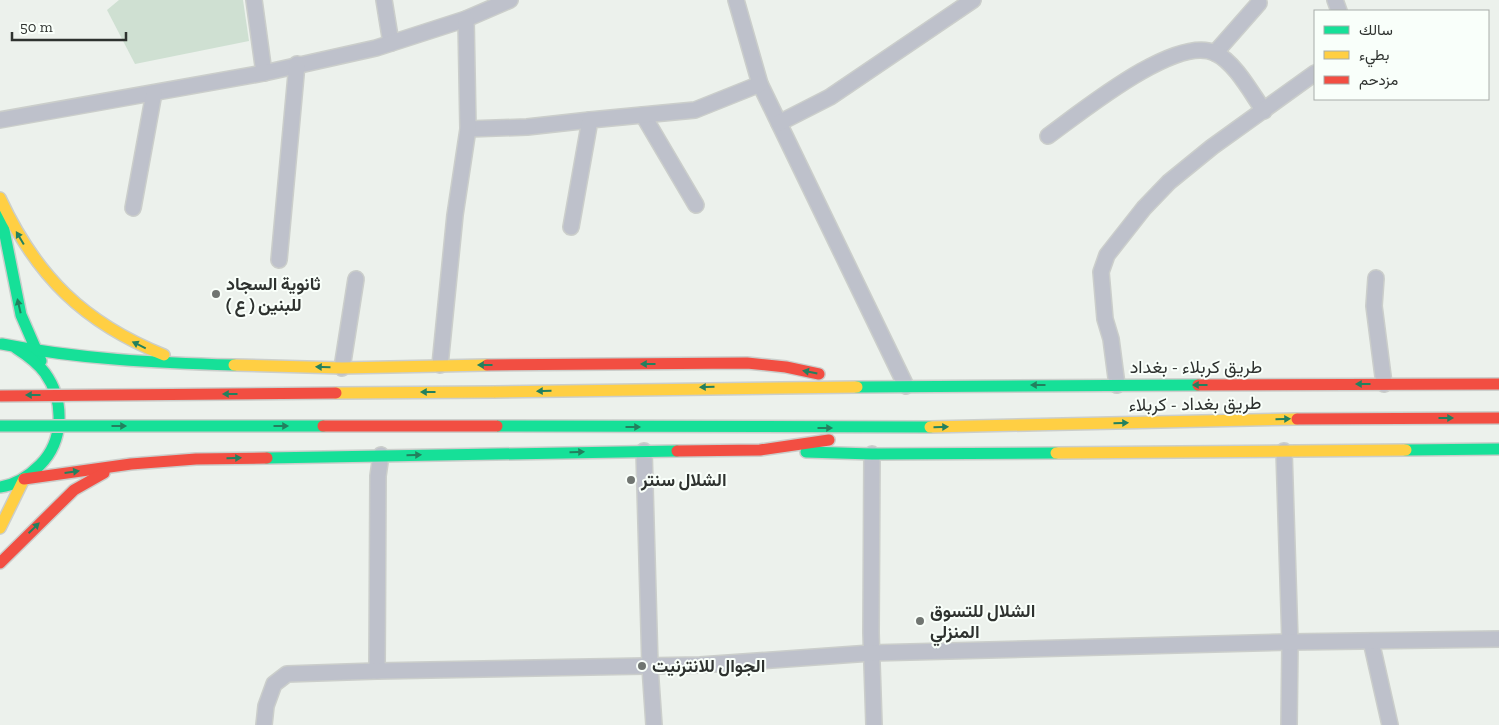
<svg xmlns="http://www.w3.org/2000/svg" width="1499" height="725" viewBox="0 0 1499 725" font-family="'Zilla Slab',Vazirmatn,serif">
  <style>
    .green { fill: #cfe0d2 }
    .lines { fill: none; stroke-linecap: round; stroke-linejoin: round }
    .street-casing { stroke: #cbcecb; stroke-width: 18 }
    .fast-casing { stroke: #cbcecb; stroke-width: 14 }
    .slow-casing { stroke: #cbcecb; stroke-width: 14 }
    .jam-casing { stroke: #cbcecb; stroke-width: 14 }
    .street { stroke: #bec1cb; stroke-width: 15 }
    .fast { stroke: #16e098; stroke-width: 11 }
    .slow { stroke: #ffcf43; stroke-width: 11 }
    .jam { stroke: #f24e42; stroke-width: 11 }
    .fast-bridge-casing { stroke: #cbcecb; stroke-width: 14; stroke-linecap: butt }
    .slow-bridge-casing { stroke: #cbcecb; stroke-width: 14; stroke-linecap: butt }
    .jam-bridge-casing { stroke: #cbcecb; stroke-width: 14; stroke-linecap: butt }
    .fast-bridge { stroke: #16e098; stroke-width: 11 }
    .slow-bridge { stroke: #ffcf43; stroke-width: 11 }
    .jam-bridge { stroke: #f24e42; stroke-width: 11 }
    .oneway { fill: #23805e }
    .poi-dot { fill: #707571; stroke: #f9fffa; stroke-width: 2 }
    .labels { text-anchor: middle; stroke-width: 4; stroke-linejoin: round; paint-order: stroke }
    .poi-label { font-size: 18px; font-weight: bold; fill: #2e322f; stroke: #f9fffa; text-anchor: start }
    .street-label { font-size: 18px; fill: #2e322f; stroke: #f9fffa }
  </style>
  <rect width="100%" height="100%" fill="#ecf1ec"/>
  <path class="green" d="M 119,0 L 243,0 L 249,41 L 135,64 L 107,10 Z"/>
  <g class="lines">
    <g class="street-casing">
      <g id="street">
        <path d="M 254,0 L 264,73"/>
        <path d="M 384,0 L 391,43"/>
        <path d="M 736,0 L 760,84 L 906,386"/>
        <path d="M 1335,0 L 1339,11"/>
        <path d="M 1215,53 L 1259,3"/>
        <path d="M 643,115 L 696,205"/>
        <path d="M 0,120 L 264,73 L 376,48 L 466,19 L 510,0"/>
        <path d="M 779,123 L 830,97 L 973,0"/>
        <path d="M 468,129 L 527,127 L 590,120"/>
        <path d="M 1048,136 C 1080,113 1176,34 1215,53 C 1235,62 1252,94 1264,111"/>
        <path d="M 133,208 L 154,93"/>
        <path d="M 571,227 L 590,120 L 695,110 L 760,84"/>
        <path d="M 279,260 L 297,64"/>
        <path d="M 1376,278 L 1374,306 L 1384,384"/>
        <path d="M 440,365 L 455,215 L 468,129 L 466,19"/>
        <path d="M 342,368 L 356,279"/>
        <path d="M 1117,385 L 1111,339 L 1105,319 L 1101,272 L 1107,255 L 1144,208 L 1169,182 L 1212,147 L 1315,73"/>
        <path d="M 644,451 L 650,667 L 654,725"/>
        <path d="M 1284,451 L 1290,642 L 1289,725"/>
        <path d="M 872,454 L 871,633 L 874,725"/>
        <path d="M 1371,641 L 1390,725"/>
        <path d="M 377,671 L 378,476 L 381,455"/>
        <path d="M 264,725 L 266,706 L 274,684 L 287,674 L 377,671 L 700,665 L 871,653 L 1290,642 L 1499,639"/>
      </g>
    </g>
    <g class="fast-casing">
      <g id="fast">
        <path d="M 1,215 L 21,315 L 41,361"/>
        <path d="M 2,344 C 78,359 156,363 234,365"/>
        <path d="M 857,387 L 1198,385"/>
        <path d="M 497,426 L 930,427"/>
        <path d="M 1406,450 L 1499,449"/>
        <path d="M 806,452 L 872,454 L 1056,453"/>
        <path d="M 267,458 L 677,451"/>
        <path d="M 0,487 C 16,485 29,476 40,465 C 64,441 65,401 45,373 C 37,362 27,355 16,348"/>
      </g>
    </g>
    <g class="slow-casing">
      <g id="slow">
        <path d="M 0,198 C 36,276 84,323 164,355"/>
        <path d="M 234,365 L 342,368 L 487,365"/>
        <path d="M 494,392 L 857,387"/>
        <path d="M 930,427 L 1297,419"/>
        <path d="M 1056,453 L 1406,450"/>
        <path d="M 0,528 L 24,479"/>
      </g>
    </g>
    <g class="jam-casing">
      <g id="jam">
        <path d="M 487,365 L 747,363 L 786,367 L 819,374"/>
        <path d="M 1198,385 L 1499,384"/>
        <path d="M 1297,419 L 1499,418"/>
        <path d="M 677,451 L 760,450 L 829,440"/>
        <path d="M 24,479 L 131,464 L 196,459 L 267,458"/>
        <path d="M 0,563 L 74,490 L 104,473"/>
      </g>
    </g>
    <use href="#street" class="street"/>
    <use href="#fast" class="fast"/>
    <use href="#slow" class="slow"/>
    <use href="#jam" class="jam"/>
    <g class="fast-bridge-casing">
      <path id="fast-bridge" d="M 0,426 L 323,426"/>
    </g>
    <g class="slow-bridge-casing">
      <path id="slow-bridge" d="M 336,393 L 494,392"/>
    </g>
    <g class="jam-bridge-casing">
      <g id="jam-bridge">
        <path d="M 0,396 L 336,393"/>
        <path d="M 323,426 L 497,426"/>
      </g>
    </g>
    <use href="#fast-bridge" class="fast-bridge"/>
    <use href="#slow-bridge" class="slow-bridge"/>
    <use href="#jam-bridge" class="jam-bridge"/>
  </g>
  <defs><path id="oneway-solid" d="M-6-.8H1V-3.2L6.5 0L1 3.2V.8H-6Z" transform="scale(1.25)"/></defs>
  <g class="oneway">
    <use href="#oneway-solid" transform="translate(20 238) rotate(-121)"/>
    <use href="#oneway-solid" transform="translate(19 306) rotate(-103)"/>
    <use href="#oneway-solid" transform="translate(139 345) rotate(-154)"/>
    <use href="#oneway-solid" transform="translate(648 364) rotate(180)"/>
    <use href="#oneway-solid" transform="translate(485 365) rotate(180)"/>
    <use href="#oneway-solid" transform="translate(323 367) rotate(-178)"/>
    <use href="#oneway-solid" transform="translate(810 372) rotate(-169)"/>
    <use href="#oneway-solid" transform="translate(1363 384) rotate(180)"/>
    <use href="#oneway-solid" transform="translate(1038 385) rotate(180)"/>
    <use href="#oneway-solid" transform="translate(1200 385) rotate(180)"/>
    <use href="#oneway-solid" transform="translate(707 387) rotate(179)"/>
    <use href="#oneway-solid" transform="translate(544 391) rotate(179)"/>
    <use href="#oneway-solid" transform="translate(428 392) rotate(180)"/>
    <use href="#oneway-solid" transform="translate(230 394) rotate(180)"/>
    <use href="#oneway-solid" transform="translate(33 395) rotate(180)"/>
    <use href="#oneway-solid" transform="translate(1446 418)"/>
    <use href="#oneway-solid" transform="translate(1283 419) rotate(-1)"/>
    <use href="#oneway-solid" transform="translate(1121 423) rotate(-1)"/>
    <use href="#oneway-solid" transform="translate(119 426)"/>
    <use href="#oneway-solid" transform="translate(281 426)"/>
    <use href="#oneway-solid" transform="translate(633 427)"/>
    <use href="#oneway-solid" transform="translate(941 427) rotate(-1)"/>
    <use href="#oneway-solid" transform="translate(825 428)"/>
    <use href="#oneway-solid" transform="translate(577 452) rotate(-1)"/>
    <use href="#oneway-solid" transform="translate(414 455) rotate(-1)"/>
    <use href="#oneway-solid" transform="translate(234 458) rotate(-1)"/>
    <use href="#oneway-solid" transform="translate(72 472) rotate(-8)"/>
    <use href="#oneway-solid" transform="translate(34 528) rotate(-44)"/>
  </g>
  <g class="poi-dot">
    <circle cx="216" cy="294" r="5"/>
    <circle cx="631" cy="480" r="5"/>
    <circle cx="920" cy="621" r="5"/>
    <circle cx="642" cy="666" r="5"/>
  </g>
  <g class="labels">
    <g class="poi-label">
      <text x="226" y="290">ثانوية السجاد<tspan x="226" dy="21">( ع ) للبنين</tspan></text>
      <text x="641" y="486">الشلال سنتر</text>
      <text x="930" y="617">الشلال للتسوق<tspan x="930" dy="21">المنزلي</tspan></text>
      <text x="652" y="672">الجوال للانترنيت</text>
    </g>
    <g class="street-label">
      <text x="1196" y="373">طريق كربلاء - بغداد</text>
      <text transform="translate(1195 404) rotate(-1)" y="6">طريق بغداد - كربلاء</text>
    </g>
  </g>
  <rect x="1314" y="10" width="175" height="90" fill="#f9fffa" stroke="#a8ada9"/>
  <rect x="1324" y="26" width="25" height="8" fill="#16e098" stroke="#a8ada9"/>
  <text x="1359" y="35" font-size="15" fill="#2e322f">سالك</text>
  <rect x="1324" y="51" width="25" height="8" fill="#ffcf43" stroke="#a8ada9"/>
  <text x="1359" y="60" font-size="15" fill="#2e322f">بطيء</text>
  <rect x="1324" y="76" width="25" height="8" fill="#f24e42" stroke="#a8ada9"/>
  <text x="1359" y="85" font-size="15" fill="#2e322f">مزدحم</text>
  <path d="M12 32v8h114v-8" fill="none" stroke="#2e322f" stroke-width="2.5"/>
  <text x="20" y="32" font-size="15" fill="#2e322f" stroke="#f9fffa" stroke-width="4" paint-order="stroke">50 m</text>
</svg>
